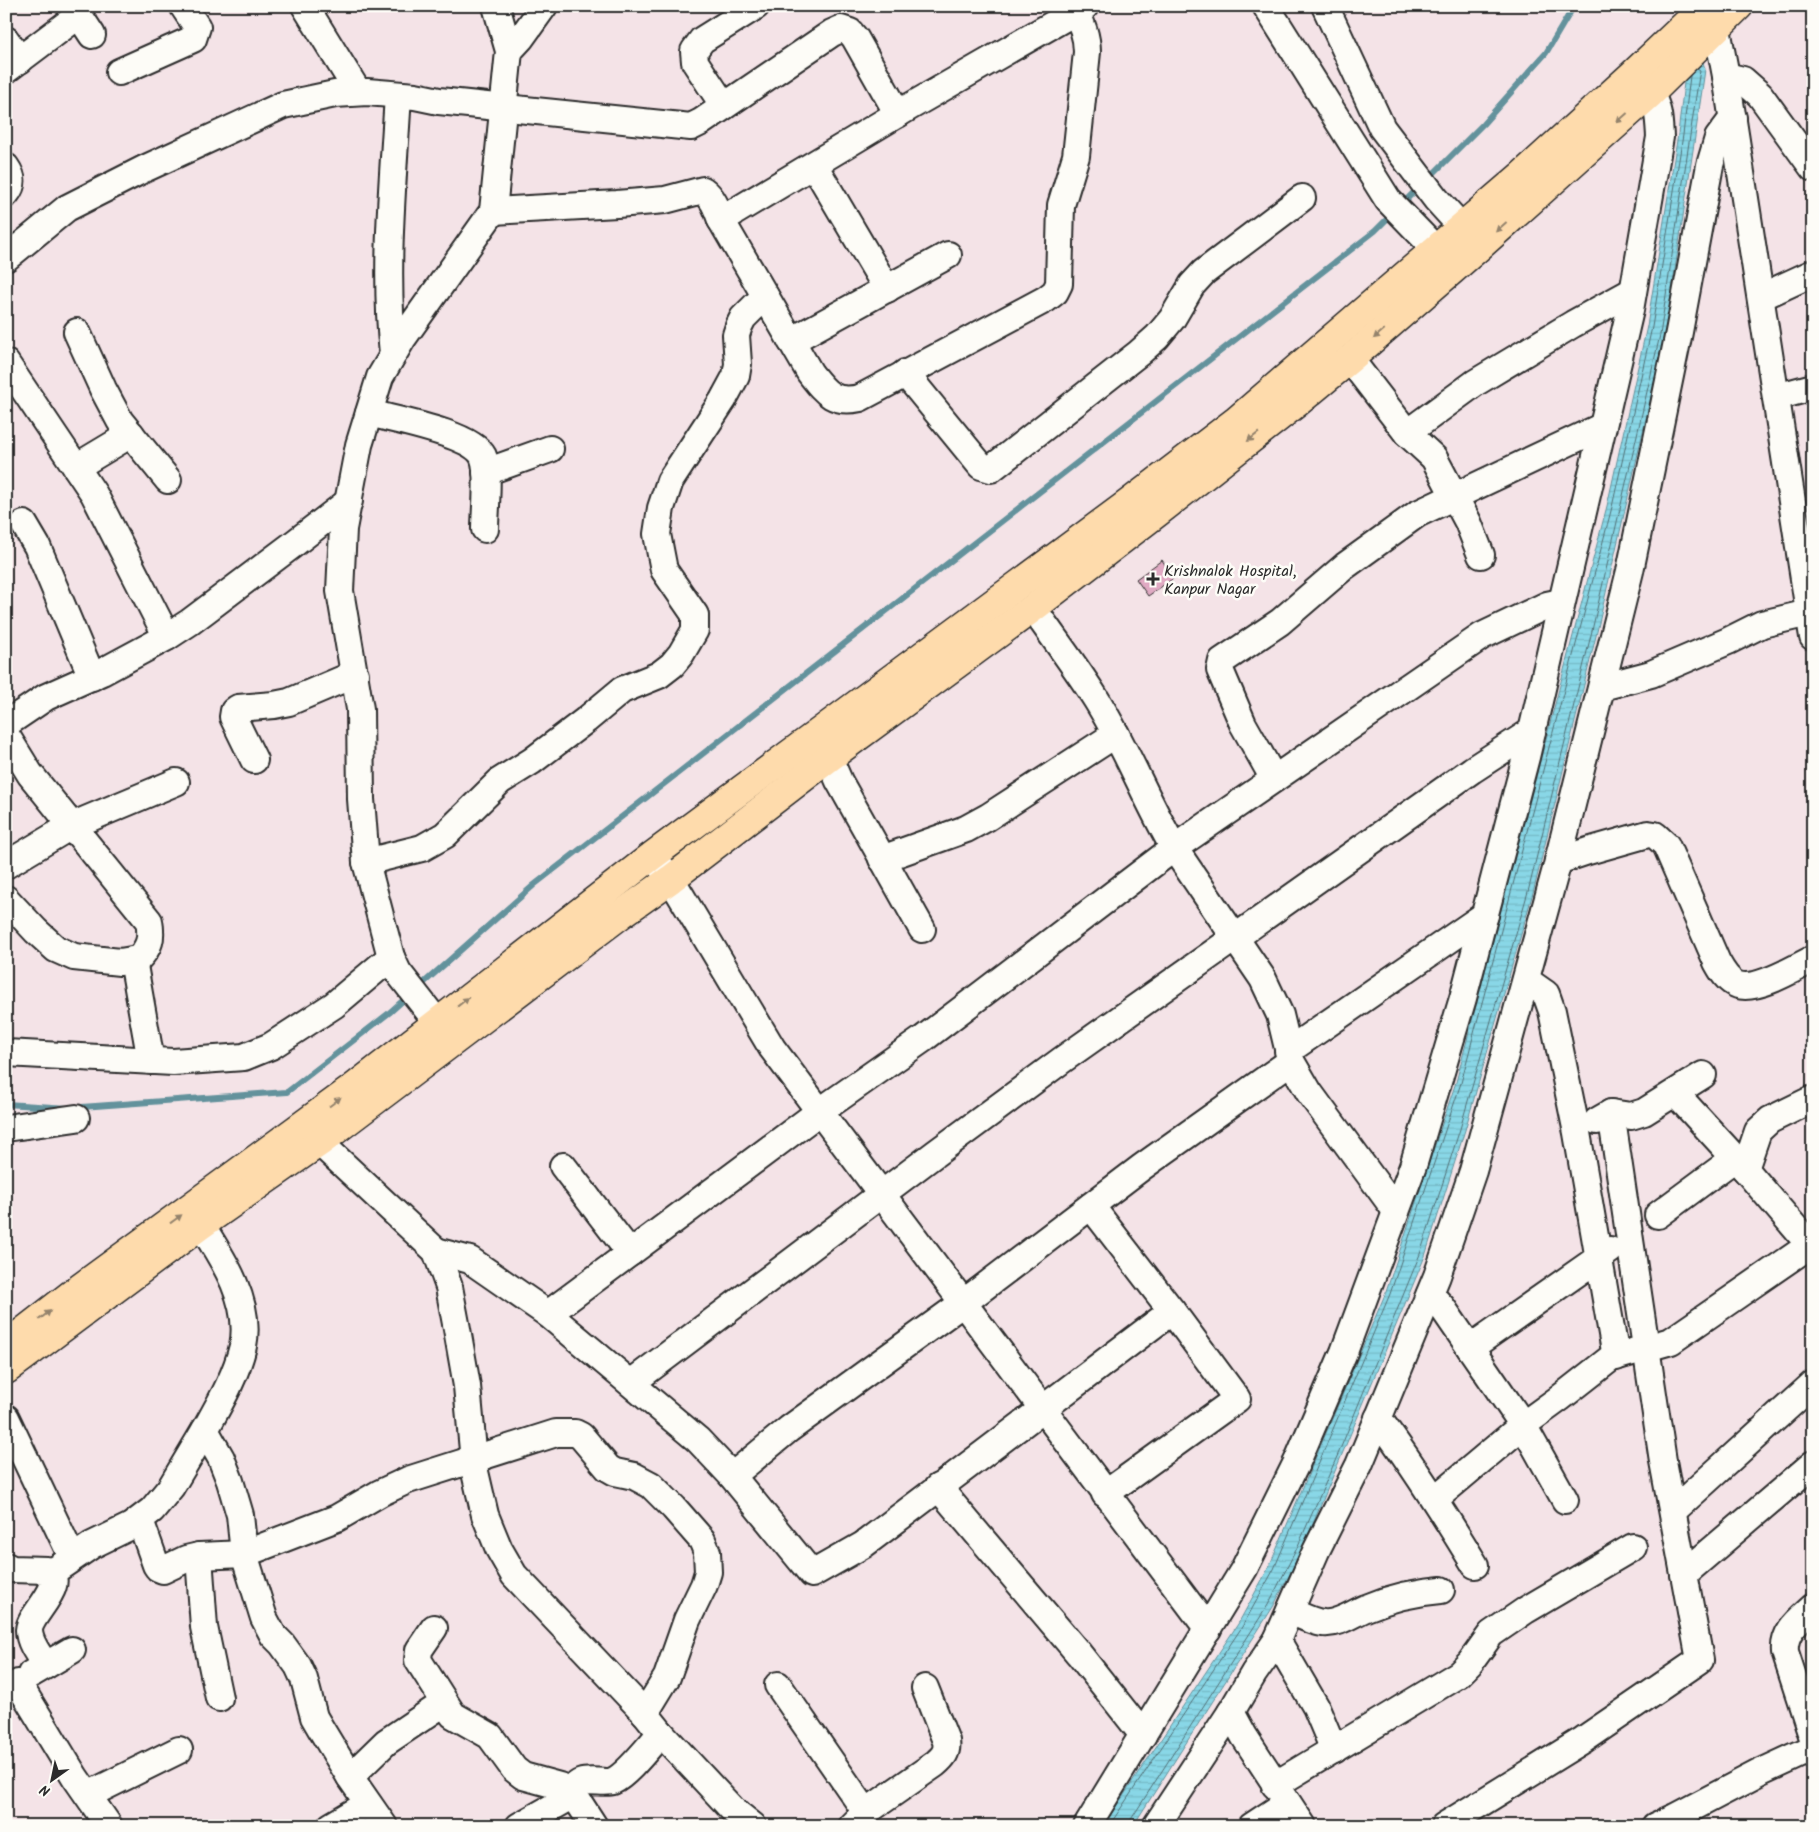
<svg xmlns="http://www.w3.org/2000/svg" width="1819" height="1832" viewBox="0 0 1819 1832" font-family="Kalam,sans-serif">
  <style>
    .water { fill: url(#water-rules); stroke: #63929c }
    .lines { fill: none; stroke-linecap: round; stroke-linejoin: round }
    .shore { stroke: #517076; stroke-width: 1 }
    .stream { stroke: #63929c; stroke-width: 6 }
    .building { fill: #e0aac3; stroke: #2b2b2b }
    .minor-casing { stroke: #2b2b2b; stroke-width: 30 }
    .highway-casing { stroke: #2b2b2b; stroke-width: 31 }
    .minor { stroke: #fdfcf7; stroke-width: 26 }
    .highway { stroke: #fedbac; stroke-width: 28 }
    .oneway { fill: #94836c }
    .poi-dot { fill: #2b2b2b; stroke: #fdfcf7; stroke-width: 2 }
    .labels { text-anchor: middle; stroke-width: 5; stroke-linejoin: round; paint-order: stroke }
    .poi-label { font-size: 16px; fill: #2b2b2b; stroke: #fdfcf7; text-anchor: start }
  </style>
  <defs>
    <pattern id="water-rules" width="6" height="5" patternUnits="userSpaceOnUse" patternTransform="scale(1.25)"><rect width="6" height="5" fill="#89d7e7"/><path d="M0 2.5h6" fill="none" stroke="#76b9c6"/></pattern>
  </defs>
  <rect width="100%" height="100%" fill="#f4e3e7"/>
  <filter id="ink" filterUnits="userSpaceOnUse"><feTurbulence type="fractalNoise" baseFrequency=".02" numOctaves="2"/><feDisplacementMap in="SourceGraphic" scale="10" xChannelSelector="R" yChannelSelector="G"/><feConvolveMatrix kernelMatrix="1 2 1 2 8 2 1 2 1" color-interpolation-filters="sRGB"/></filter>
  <g filter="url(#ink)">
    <path class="water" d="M 1702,59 L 1705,69 L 1704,77 L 1665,336 L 1596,636 L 1534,889 L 1465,1130 L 1425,1256 L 1302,1550 L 1273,1607 L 1133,1826 L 1103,1826 L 1238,1624 L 1269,1567 L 1386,1292 L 1456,1082 L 1607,506 L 1647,326 L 1678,134 L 1685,74 Z"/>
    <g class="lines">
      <g class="shore">
        <path d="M 1109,1826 L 1242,1627 L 1274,1569 L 1390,1294 L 1461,1083 L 1612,507 L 1652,327 L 1683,135 L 1690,76"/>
        <path d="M 1129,1826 L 1130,1821 L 1268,1605 L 1297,1548 L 1339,1452 L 1420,1254 L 1460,1129 L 1529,888 L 1591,635 L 1660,335 L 1699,76 L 1700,71 L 1697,69"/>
      </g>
      <g class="stream">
        <path d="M 1428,179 L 1483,124 L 1546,53 L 1574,6"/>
        <path d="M 1401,205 L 1419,187"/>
        <path d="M 418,988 L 534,885 L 1375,231 L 1392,214"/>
        <path d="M 6,1104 L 68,1108 L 287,1092 L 389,1013 L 408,996"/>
      </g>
    </g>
    <path class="building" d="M 1162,560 L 1174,578 L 1148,596 L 1136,579 Z"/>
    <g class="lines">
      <g class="minor-casing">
        <g id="minor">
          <path d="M 73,6 L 92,35"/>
          <path d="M 305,6 L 358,92"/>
          <path d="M 1266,6 L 1388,200 L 1451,265"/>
          <path d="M 1325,6 L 1382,128 L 1436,199 L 1477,244"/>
          <path d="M 1706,14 L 1717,29 L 1726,76 L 1813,637"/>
          <path d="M 6,40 L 20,60"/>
          <path d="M 509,51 L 521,38 L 544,6"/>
          <path d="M 6,70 L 79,15"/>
          <path d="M 119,72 L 193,39 L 197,27 L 183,6"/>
          <path d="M 1726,76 L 1743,80 L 1760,95 L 1813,168"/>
          <path d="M 724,106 L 695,62 L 694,51 L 702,40 L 756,6"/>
          <path d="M 814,165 L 887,289"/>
          <path d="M 6,167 C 13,177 14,184 6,194"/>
          <path d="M 493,211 L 617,204 L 665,200 L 703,190 C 713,197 717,209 721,220 L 810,373 C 825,392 833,404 860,398 L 1046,299 L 1055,292 L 1059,284 L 1061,205 L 1076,156 L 1087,52 C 1087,36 1081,20 1072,6"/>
          <path d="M 721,220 L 911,106 L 1085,6"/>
          <path d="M 6,258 L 67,208 L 144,169 L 283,105 L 335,94 L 367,92 L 415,96 L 439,101 L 691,127 L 701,122 L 832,33 L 841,29 L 850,32 L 855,38 L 898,114"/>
          <path d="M 1761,297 L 1813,273"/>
          <path d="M 77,332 L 103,389 L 120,421 L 168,480"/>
          <path d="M 791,341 L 948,255"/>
          <path d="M 393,354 C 384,268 393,181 398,95"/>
          <path d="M 1350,359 L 1407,433 L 1434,458 L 1468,522 L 1481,555"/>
          <path d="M 6,363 L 94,494 L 167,637"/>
          <path d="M 905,373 L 981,466 L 991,469 L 1139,353 L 1157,337 L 1172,319 L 1192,285 L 1204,272 L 1302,198"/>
          <path d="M 1776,397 L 1813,387"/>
          <path d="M 369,413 C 394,420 471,433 483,456 C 490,471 485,511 485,529"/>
          <path d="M 1407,433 L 1475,383 L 1573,324 L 1633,291"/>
          <path d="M 76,467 L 131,434"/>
          <path d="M 486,472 L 550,449"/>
          <path d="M 24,524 L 37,546 L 92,677"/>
          <path d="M 1033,608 C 1054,639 1077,668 1096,699 C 1126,747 1146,800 1174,848 L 1263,979 L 1280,1015 L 1291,1061 L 1309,1092 L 1396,1211"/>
          <path d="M 1602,687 L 1651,674 L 1728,641 L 1762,624 L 1809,613"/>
          <path d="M 6,724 L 46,697 L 102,672 L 167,637 L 190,622 L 291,546 L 349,501"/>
          <path d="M 6,735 L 30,774 L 149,921 C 152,938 150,947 138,959 L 120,962 L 74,957 L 56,949 L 36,931 L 6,899"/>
          <path d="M 829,758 L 839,781 L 922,929"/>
          <path d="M 254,760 L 233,717 L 234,711 L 238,708 L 274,705 L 289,702 L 355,674"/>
          <path d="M 1274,779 L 1243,724 L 1220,670 L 1222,661 L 1280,622 L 1345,566 L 1417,514 L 1603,426"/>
          <path d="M 652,856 L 671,879 L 772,1048 L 1208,1629"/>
          <path d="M 882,859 L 966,829 L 988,817 L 1116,734"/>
          <path d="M 1558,861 L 1588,851 L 1648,834 L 1655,835 L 1666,845 L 1717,962 C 1722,971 1728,982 1738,985 C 1758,991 1795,968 1813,959"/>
          <path d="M 366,862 L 422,848 L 445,835 L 500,781 L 532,761 L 586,720 L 622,690 L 659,675 L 672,665 L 681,654 L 695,630 L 695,615 L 664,570 L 657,534 L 661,508 L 670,481 L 723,400 L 736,376 L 738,364 L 736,335 L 739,326 L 743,318 L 765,296"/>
          <path d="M 6,865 L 71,826 L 176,782"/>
          <path d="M 133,960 L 151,1061"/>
          <path d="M 1526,980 L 1546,994 L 1552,1011 L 1577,1133 L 1616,1357"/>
          <path d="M 437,1022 L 398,972 L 391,957 L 366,862 L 361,799 L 360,709 L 340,591 L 343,529 L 359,445 L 380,377 L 403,338 L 493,211 L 509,51 L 496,6"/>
          <path d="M 1288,1051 L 1485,915"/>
          <path d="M 6,1053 L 173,1062 L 244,1057 L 271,1046 L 334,1005 L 391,957"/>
          <path d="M 1675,1093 L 1745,1169 L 1810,1245"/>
          <path d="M 1597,1121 L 1611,1113 L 1631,1116 L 1644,1112 L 1703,1075"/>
          <path d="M 303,1127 L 436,1251 L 449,1287 L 457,1329 L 467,1386 L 475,1472 L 485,1515 L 499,1549 L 514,1575 L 645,1713 L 661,1733 L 733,1810 L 753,1826"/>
          <path d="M 6,1128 L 76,1118"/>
          <path d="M 563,1166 L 630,1253"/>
          <path d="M 1745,1169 L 1758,1131 L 1770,1120 L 1813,1099"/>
          <path d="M 1091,1206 L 1172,1311 L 1237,1399 L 1105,1494"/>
          <path d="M 1658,1215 L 1735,1158"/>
          <path d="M 201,1225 C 223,1259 252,1303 243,1346 C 236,1376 220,1403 205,1430 L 221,1458 L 230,1481 L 240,1515 L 244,1554 L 264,1618 L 273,1635 L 282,1644 L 298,1666 L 304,1679 L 314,1717 L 321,1729 L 350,1777 L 384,1826"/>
          <path d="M 436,1251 L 470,1260 L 548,1314 L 698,1440 L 732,1476 L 812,1574 L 863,1545 L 1172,1311"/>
          <path d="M 1430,1294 L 1442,1307 L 1523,1425 L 1565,1500"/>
          <path d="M 548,1314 L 819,1112 L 923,1039 L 1174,848 L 1482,636 L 1547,605 L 1561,602"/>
          <path d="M 1470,1348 L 1610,1250"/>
          <path d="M 631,1383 L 936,1153 L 1062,1060 L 1472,770 L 1532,731"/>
          <path d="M 6,1418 L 72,1557"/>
          <path d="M 1378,1418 C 1413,1465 1444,1514 1475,1565"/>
          <path d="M 732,1476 L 789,1429 L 963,1303 L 1142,1167 L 1291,1061"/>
          <path d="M 938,1487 L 1079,1654 L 1143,1735"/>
          <path d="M 1435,1499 L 1523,1425 L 1560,1398 L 1611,1358 L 1671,1341 L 1813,1243"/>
          <path d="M 1673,1511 L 1813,1384"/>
          <path d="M 140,1520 L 156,1565 L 158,1568 L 163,1570 L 186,1559 L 199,1556 L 244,1554 L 337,1518 L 380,1493 L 408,1480 L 556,1433 L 575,1433 L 581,1436 L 608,1468 L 615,1472 L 634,1476 L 651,1485 L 674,1508 L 702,1540 L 707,1552 L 708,1572 L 704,1585 L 687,1620 L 667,1677 L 645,1713"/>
          <path d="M 199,1556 L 204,1627 L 219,1698"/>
          <path d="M 6,1566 L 12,1569 L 47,1570 C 69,1584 30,1613 29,1630 C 29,1643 39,1655 46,1665"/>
          <path d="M 51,1573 L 92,1545 L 131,1526 L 152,1510 L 171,1487 L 205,1430"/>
          <path d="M 1684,1574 L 1813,1464"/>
          <path d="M 1813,1607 C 1799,1620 1783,1631 1785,1652 L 1813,1738"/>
          <path d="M 1290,1611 C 1300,1615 1312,1622 1323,1623 C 1338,1625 1353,1613 1366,1608 C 1390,1598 1416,1592 1441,1590"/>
          <path d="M 434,1628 L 419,1650 L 418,1660 L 453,1715 L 490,1736 L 514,1769 L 523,1776 L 574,1790"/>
          <path d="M 1277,1640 L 1316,1707 L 1334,1750"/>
          <path d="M 31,1674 L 72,1650"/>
          <path d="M 18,1683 L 75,1777 L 109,1826"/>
          <path d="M 778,1685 L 866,1812"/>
          <path d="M 1231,1712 L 1244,1736 L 1303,1826"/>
          <path d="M 350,1777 L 386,1742 L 444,1703"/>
          <path d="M 1275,1785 L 1459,1674 L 1470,1663 L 1491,1634 L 1526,1610 L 1633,1547"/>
          <path d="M 88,1795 L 179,1750"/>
          <path d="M 331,1826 L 368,1804"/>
          <path d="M 519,1826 L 574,1795"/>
          <path d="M 594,1826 L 574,1795 C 573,1773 601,1785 613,1781 C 627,1775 650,1745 661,1733"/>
          <path d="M 852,1826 L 866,1812 L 935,1764 C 943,1757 948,1752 946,1741 L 925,1688"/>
          <path d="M 1087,1826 L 1244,1569 L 1297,1462 L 1344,1352 L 1413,1166 L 1463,998 L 1526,757 L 1630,310 L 1660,137 C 1659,121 1659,107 1650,94"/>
          <path d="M 1156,1826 L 1231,1712 L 1254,1673 L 1277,1640 L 1316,1551 L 1359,1465 L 1437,1276 L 1473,1171 L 1556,869 L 1630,571 L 1679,332 L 1710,165 L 1718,138 L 1733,118"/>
          <path d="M 1252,1826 L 1287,1803"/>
          <path d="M 1444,1826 L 1583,1740 L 1700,1660 L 1663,1461 L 1611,1113"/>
          <path d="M 1655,1826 L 1675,1817 L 1759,1773 L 1813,1748"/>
        </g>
      </g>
      <g class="highway-casing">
        <g id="highway">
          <path d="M 6,1345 L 73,1293 L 353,1088 L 652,856 L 1130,502 L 1237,420 L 1522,175 L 1633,74 L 1705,6"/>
          <path d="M 6,1370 L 201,1225 L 320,1142 L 623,913 L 671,879 L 829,758 L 1033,608 L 1157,513 L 1298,402 L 1350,359 L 1479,247 L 1650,94 L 1739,6"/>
        </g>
      </g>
      <use href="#minor" class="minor"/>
      <use href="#highway" class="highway"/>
    </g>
    <defs><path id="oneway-solid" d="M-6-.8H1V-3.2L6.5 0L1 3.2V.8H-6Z" transform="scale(1.25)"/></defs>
    <g class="oneway">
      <use href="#oneway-solid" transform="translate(1622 118) rotate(138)"/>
      <use href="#oneway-solid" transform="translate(1501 227) rotate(138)"/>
      <use href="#oneway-solid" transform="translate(1379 334) rotate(139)"/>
      <use href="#oneway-solid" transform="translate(1253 437) rotate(142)"/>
      <use href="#oneway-solid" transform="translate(463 1002) rotate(-38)"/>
      <use href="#oneway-solid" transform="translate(335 1102) rotate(-37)"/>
      <use href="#oneway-solid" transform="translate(176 1219) rotate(-36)"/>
      <use href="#oneway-solid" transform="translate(45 1315) rotate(-38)"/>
    </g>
  </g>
  <path class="poi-dot" d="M1150.5 571.5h5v5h5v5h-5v5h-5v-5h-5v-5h5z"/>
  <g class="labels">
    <g class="poi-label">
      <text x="1164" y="576">Krishnalok Hospital,<tspan x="1164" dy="18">Kanpur Nagar</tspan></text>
    </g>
  </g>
  <rect width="1819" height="1832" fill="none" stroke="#fdfcf7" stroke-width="25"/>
  <rect x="12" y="12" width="1794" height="1807" fill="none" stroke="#2b2b2b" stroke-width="2" filter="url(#ink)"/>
  <g transform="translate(52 1780) rotate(213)" stroke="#fdfcf7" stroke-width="4" paint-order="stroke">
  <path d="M0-4L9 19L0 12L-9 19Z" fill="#2b2b2b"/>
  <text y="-8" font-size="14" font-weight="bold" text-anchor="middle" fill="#2b2b2b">N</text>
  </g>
</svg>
